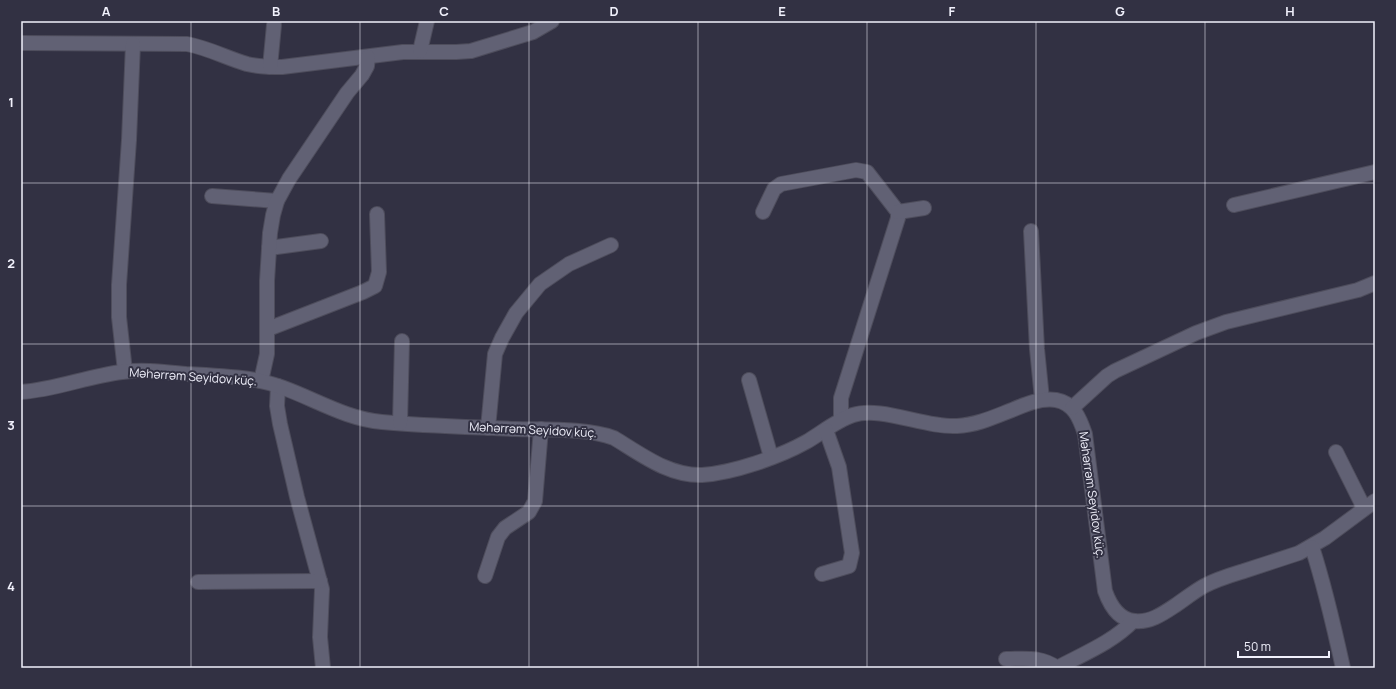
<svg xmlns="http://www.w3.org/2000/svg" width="1396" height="689" viewBox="0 0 1396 689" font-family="Manrope,sans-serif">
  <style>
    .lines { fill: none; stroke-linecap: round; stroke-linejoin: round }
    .minor-casing { stroke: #4e4d5c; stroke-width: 16 }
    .minor { stroke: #616174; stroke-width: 14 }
    .grid { fill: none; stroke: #f1f1fc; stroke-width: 1; stroke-opacity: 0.55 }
    .labels { text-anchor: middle; stroke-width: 4; stroke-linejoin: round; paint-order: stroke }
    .street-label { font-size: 12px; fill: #f1f1fc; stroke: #323143 }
    .neatline { fill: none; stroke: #f1f1fc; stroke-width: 1.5 }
    .grid-label { font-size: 13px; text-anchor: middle; font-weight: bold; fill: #f1f1fc }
  </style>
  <rect width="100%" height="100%" fill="#323143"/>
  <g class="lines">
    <g class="minor-casing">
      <g id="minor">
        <path d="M 21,43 L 187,44 C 208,48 227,58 247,64 C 259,67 270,67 282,67 L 403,52 L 456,52 L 471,51 L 533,32 L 552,21"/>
        <path d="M 420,51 L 427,21"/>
        <path d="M 270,67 L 274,25"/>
        <path d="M 212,196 L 277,201"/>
        <path d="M 1234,205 L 1375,172"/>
        <path d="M 763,212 L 774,189 L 781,184 L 856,170 L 867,172 L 898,212 L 898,218 L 841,398 L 841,420"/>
        <path d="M 898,212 L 924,208"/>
        <path d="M 1031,231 L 1037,349 L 1042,399"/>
        <path d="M 269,248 L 321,241"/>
        <path d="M 268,329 L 363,292 L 375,286 L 379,272 L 377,214"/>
        <path d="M 125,371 L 119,317 L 119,285 L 129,140 L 133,44"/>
        <path d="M 749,380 L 771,457"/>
        <path d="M 261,381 L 267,354 L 267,281 L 270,233 L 273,215 L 277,201 L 289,179 L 347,93 L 362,75 L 367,66 L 368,57"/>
        <path d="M 278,386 L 277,406 L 280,424 L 297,497 L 322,589 L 320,637 L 323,668"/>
        <path d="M 21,392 C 55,390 88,376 122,372 C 143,369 165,372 186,374 C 207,375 228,376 249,379 C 296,385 335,418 382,422 C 426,426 471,427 515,429 C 544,430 587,428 614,438 C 642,455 669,476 702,475 C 733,473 779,457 806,442 C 820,434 837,420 853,415 C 881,406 926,428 957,426 C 977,425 994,417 1012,410 C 1026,404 1040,398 1056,400 C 1074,403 1080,419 1085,434 L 1105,591 C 1110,605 1118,620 1135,621 C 1150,623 1164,613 1176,605 C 1186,598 1195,591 1204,586 C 1217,579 1231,575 1244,571 C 1262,565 1281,559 1299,553 L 1325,538 L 1375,501"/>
        <path d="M 1072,408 L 1107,376 L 1115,371 L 1196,333 L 1226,322 L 1358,290 L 1375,283"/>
        <path d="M 400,423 L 402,341"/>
        <path d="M 488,428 L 495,354 L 502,338 L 516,313 L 540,284 L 569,264 L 611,245"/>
        <path d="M 1336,452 L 1364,508"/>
        <path d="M 1312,547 C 1325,587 1334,627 1343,668"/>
        <path d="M 822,574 L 849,566 L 852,553 L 839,467 L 826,430"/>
        <path d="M 485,576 L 498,537 L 505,528 L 529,512 L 535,501 L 541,429"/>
        <path d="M 198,582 L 320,581"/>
        <path d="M 1006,659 C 1025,659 1041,656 1057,668"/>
        <path d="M 1057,668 C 1083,654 1113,642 1133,621"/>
      </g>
    </g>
    <use href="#minor" class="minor"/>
  </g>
  <path class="grid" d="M 191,21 L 191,668M 360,21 L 360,668M 529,21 L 529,668M 698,21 L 698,668M 867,21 L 867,668M 1036,21 L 1036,668M 1205,21 L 1205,668M 21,183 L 1375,183M 21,344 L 1375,344M 21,506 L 1375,506"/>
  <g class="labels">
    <g class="street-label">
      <text transform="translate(193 377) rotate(4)" y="4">Məhərrəm Seyidov küç.</text>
      <text transform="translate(533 430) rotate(3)" y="4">Məhərrəm Seyidov küç.</text>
      <text transform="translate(1092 495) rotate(82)" y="4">Məhərrəm Seyidov küç.</text>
    </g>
  </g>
  <rect width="1396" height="689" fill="none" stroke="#323143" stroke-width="44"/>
  <path d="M1238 651v6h91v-6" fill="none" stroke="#f1f1fc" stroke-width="2"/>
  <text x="1244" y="651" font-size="12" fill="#f1f1fc" stroke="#323143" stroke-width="3" paint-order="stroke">50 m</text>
  <rect x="22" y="22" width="1352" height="645" class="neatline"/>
  <g class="grid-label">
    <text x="106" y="16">A</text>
    <text x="276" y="16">B</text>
    <text x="444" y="16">C</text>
    <text x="614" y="16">D</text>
    <text x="782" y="16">E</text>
    <text x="952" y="16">F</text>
    <text x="1120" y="16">G</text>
    <text x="1290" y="16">H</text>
    <text x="11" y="107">1</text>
    <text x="11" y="268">2</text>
    <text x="11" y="430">3</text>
    <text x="11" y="591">4</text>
  </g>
</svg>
